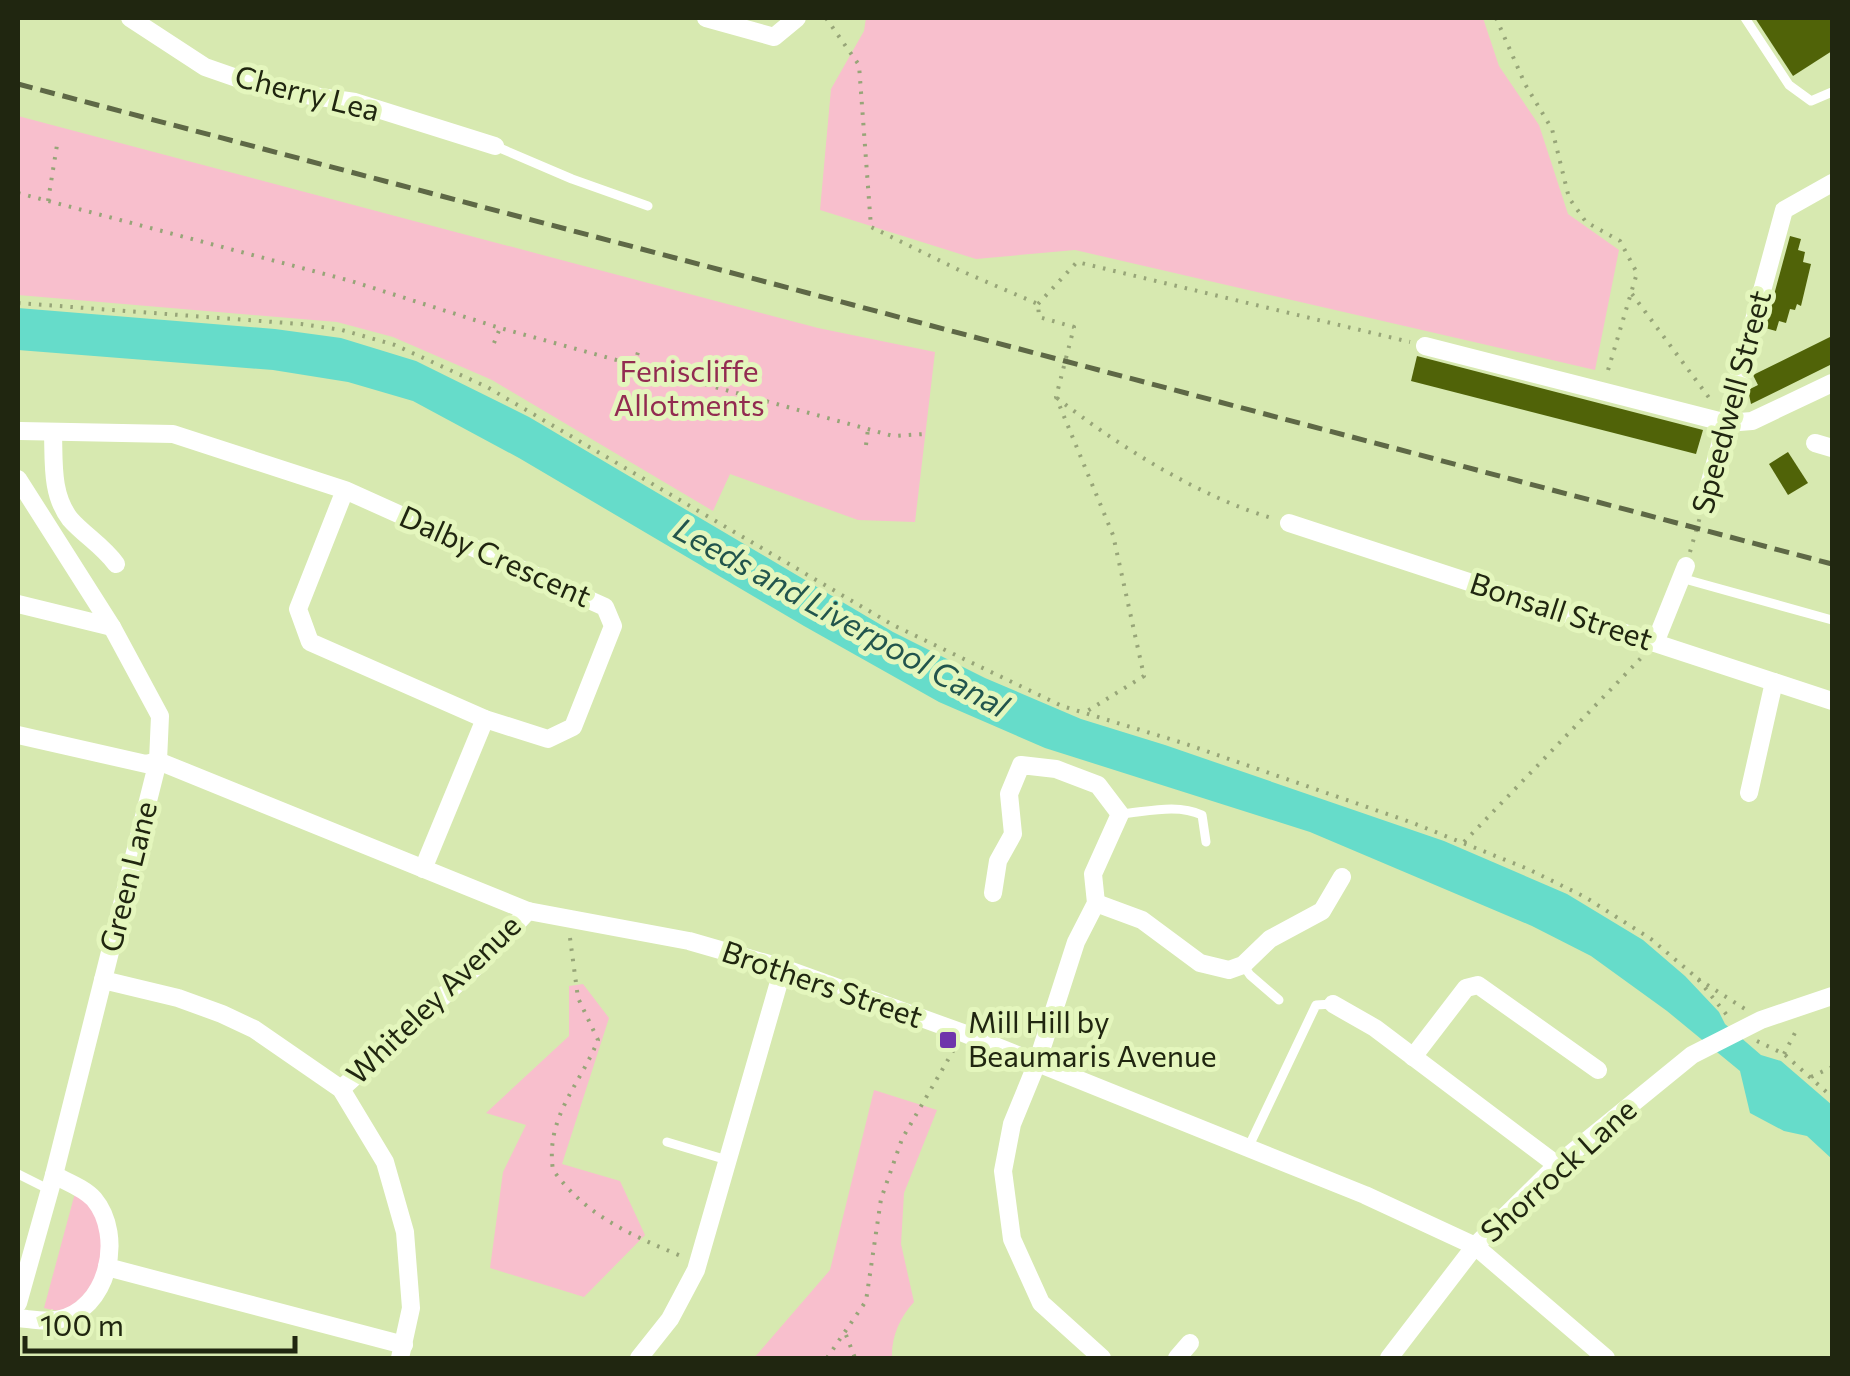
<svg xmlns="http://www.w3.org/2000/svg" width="1850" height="1376" viewBox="0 0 1850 1376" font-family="Commissioner,sans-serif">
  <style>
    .green { fill: #f8bfcd }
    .water { fill: #66dcca }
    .building { fill: #506308 }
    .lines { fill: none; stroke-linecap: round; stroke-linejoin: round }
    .path { stroke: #97a578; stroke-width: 4; stroke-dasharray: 2.5 8; stroke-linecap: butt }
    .lane { stroke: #fff; stroke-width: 9 }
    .street { stroke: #fff; stroke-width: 18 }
    .rail { stroke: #5e6846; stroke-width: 5; stroke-dasharray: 15 8; stroke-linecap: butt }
    .poi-dot { fill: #6f35ab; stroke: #e4f6bd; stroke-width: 4 }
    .labels { text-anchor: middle; stroke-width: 10; stroke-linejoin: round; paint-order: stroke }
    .street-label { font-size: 30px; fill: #202610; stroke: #e4f6bd }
    .park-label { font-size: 30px; fill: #922c51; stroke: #e4f6bd }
    .poi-label { font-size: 30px; fill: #202610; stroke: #e4f6bd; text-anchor: start }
    .water-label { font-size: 32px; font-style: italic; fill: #22554d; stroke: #e4f6bd }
  </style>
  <rect width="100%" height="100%" fill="#d7e9b0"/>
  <g class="green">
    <path d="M 866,18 L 1483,18 L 1499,66 L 1539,125 L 1568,214 L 1619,250 L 1595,370 L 1075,250 L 976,259 L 820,210 L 831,89 L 864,31 Z"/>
    <path d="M 18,116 L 818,328 L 935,352 L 915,522 L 858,520 L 730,474 L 713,511 L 492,380 L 393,337 L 337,322 L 18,295 Z"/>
    <path d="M 583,984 L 609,1018 L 562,1164 L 620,1181 L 645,1235 L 584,1297 L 490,1268 L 503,1172 L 526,1125 L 486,1113 L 569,1036 L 569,986 Z"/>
    <path d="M 874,1090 L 937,1110 L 904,1193 L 901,1244 L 914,1302 C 900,1317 891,1337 892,1358 L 754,1358 L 830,1270 Z"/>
    <path d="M 75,1193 C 88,1203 100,1214 103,1231 C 109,1258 89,1304 60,1310 C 54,1311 49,1309 44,1308 Z"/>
  </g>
  <path class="water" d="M 18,308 L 275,329 L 341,338 L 416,361 L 529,417 L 893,632 L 985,678 L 1081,719 L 1165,745 L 1444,841 L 1567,894 L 1643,940 L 1685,976 L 1719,1012 L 1725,1024 L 1761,1055 L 1781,1061 L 1832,1105 L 1832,1159 L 1807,1136 L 1784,1131 L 1750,1113 L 1740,1071 L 1667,1011 L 1591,956 L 1532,926 L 1310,832 L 1045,748 L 939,702 L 804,626 L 519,458 L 413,401 L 348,382 L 273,370 L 18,350 Z"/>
  <g class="building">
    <path d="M 1755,18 L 1832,18 L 1832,51 L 1793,76 Z"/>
    <path d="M 1790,236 L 1801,239 L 1798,250 L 1805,252 L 1803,262 L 1811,264 L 1801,306 L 1797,304 L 1795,310 L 1790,309 L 1786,323 L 1779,321 L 1776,331 L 1765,328 Z"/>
    <path d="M 1832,336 L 1832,364 L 1751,404 L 1748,390 L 1758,385 L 1753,375 Z"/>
    <path d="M 1417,356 L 1703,430 L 1696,454 L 1411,381 Z"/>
    <path d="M 1788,452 L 1808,483 L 1788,495 L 1769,464 Z"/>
  </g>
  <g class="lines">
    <g class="path">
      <path d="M 826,18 L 859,65 L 871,227 L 959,270 L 1038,304 L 1039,317 L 1074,327 L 1056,397 L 1113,535 L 1144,676 L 1084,713"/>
      <path d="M 1496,18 L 1525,84 L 1552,129 L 1569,198 L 1586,222 L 1620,241 L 1637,273 L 1606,377"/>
      <path d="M 18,193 L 351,281 L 500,328 L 893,436 L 925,434"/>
      <path d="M 48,201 L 57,145"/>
      <path d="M 1632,294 L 1710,399"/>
      <path d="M 18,303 L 301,324 L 342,330 L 395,345 L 487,387 L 893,625 L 1062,706 L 1183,743 L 1413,823 L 1528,869 L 1585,897 L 1651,939 L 1697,978 L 1730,1019"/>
      <path d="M 1038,304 L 1077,262 L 1410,342"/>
      <path d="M 494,343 L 500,328"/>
      <path d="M 634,365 L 639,349"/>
      <path d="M 1057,398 C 1118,446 1201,498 1275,519"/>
      <path d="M 866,445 L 868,429"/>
      <path d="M 1690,552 L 1704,503"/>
      <path d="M 1464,842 L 1641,658"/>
      <path d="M 570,938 L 578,998 L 598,1040 C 580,1085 545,1117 553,1170 C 586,1216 631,1235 681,1256"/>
      <path d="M 1698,979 L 1745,1009"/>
      <path d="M 1757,1041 L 1784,1054 L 1832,1097"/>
      <path d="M 1784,1054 L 1798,1027"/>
      <path d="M 1811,1077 L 1832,1067"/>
      <path d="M 846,1335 L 855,1358"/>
      <path d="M 827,1358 L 866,1301 L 881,1199 L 902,1139 L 956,1046"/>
    </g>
    <g class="lane">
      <path d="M 1745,18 L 1789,85 L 1811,101 L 1832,92"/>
      <path d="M 495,146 L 572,179 L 648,206"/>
      <path d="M 1681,578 L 1832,620"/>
      <path d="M 1120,814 C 1146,812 1177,803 1202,815 L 1206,842"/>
      <path d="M 1243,965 L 1250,975 L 1279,1000"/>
      <path d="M 667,1142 L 727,1160"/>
      <path d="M 1248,1148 L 1316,1005 L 1333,1004"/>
      <path d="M 18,1174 L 50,1190"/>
    </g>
    <g class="street">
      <path d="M 130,18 L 205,67 L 271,90 L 355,102 L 495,146"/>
      <path d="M 706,18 L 774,37 L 797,18"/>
      <path d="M 1425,346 L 1727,423 L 1752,421 L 1832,383"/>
      <path d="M 20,431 L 173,434 L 345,490 L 605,607 L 613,626 L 573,727 L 548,739 L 485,719 L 310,642 L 298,609 L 345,490"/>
      <path d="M 53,433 C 54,463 51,494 70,519 C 84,535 103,546 116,564"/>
      <path d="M 1815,443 L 1832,448"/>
      <path d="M 18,479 L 112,627 L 160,716 L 158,761 L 54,1175 L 18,1303"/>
      <path d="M 1708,489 L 1784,210 L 1832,183"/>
      <path d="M 1289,523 L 1832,701"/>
      <path d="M 18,604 L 112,627"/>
      <path d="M 1655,643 L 1686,566"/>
      <path d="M 18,735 L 146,764 L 158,761"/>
      <path d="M 158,761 L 528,911 L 689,941 L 783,968 L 963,1033 L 1365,1195 L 1475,1246 L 1606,1358"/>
      <path d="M 1749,793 L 1774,682"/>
      <path d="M 423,869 L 485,719"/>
      <path d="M 993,893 L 998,861 L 1013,834 L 1009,794 L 1021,765 L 1056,769 L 1098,785 L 1120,814 L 1093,874 L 1096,903 L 1076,942 L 1037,1063 L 1012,1124 L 1003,1171 L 1012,1239 L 1041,1303 L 1102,1358"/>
      <path d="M 1096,903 L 1142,920 L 1200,963 L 1229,970 L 1243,965 L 1270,939 L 1322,911 L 1342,877"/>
      <path d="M 103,980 L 178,998 L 222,1014 L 254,1029 L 341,1089 L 385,1162 L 405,1232 L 411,1308 L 400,1358"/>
      <path d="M 1333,1004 L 1375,1028 L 1557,1165"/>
      <path d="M 1413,1057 L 1466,988 L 1478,985 L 1598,1070"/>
      <path d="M 341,1089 L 482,961 L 528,911"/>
      <path d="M 107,1267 L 404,1345"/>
      <path d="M 18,1318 C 30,1319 44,1322 57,1320 C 108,1311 125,1236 94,1199 C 84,1188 67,1182 54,1175"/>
      <path d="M 639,1358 L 670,1319 L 696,1270 L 783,968"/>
      <path d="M 1177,1358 L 1190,1343"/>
      <path d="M 1389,1358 L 1475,1246 L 1557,1165 L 1692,1055 L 1761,1020 L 1832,996"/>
    </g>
    <path class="rail" d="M 18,84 L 1832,564"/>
  </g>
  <rect class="poi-dot" x="938" y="1030" width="20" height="20" rx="5"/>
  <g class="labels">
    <g class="street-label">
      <text transform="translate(307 94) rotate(14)" y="10">Cherry Lea</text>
      <text transform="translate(1732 402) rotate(-75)" y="10">Speedwell Street</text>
      <text transform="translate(495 557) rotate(24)" y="10">Dalby Crescent</text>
      <text transform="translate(1561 612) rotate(18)" y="10">Bonsall Street</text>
      <text transform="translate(129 877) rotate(-76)" y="10">Green Lane</text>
      <text transform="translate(822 985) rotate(19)" y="10">Brothers Street</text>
      <text transform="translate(434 1000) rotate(-44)" y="10">Whiteley Avenue</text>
      <text transform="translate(1559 1171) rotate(-42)" y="10">Shorrock Lane</text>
    </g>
    <g class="park-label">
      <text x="689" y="382">Feniscliffe<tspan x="689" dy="34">Allotments</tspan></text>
    </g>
    <g class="poi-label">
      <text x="968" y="1033">Mill Hill by<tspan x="968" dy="34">Beaumaris Avenue</tspan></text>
    </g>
    <g class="water-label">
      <text transform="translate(841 618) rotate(29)" y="11">Leeds and Liverpool Canal</text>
    </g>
  </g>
  <rect width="1850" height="1376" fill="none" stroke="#202610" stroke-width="40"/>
  <path d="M25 1336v15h270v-15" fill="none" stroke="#202610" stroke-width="5"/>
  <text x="40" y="1336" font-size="30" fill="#202610" stroke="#e4f6bd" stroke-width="8" paint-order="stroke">100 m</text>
</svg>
